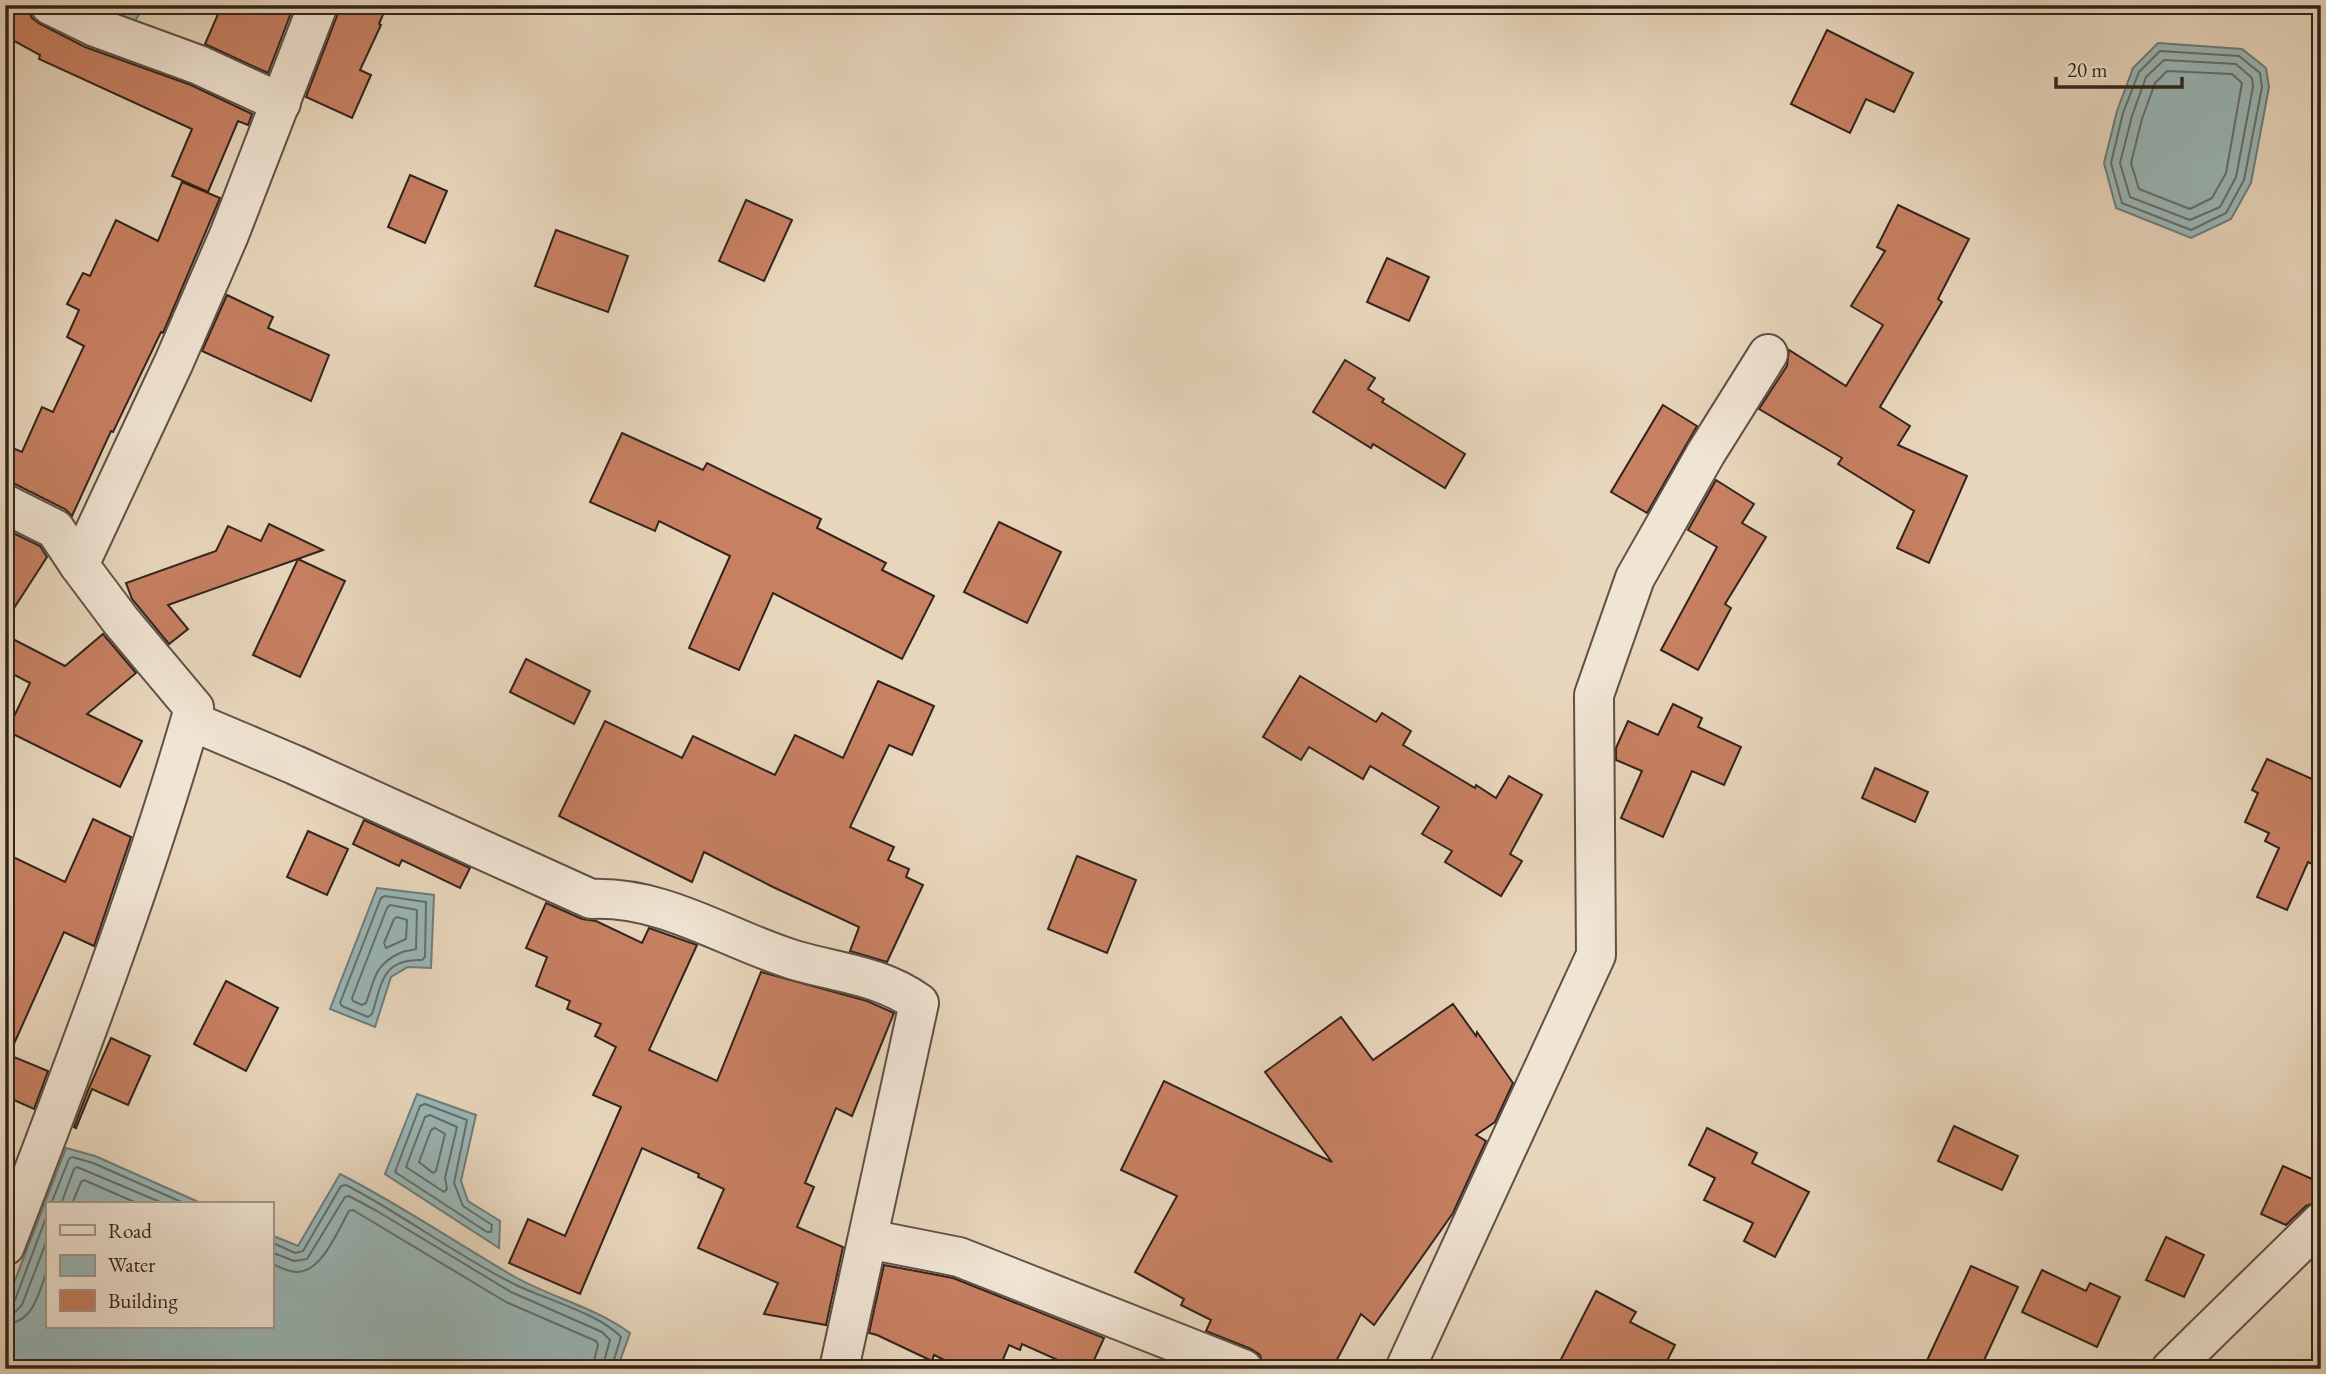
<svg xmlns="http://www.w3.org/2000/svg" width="2326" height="1374" viewBox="0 0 2326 1374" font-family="'EB Garamond',serif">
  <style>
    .water { fill: #99b7b8; stroke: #707c7a; stroke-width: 2 }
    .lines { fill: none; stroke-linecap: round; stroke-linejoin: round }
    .shore { stroke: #666e6a; stroke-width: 2 }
    .building { fill: #c78062; stroke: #32241d; stroke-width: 2 }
    .minor-casing { stroke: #605045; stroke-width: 42 }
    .minor { stroke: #f0e4d3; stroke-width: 38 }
  </style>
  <rect width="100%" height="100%" fill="#e8d6bc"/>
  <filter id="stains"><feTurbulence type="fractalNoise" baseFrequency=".00286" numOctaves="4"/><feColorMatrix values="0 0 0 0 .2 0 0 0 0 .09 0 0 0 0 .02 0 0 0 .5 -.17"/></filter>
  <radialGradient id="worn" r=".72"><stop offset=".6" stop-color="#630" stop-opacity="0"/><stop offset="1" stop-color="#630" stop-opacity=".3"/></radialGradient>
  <g class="water">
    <path d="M 90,5 L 146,5 L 132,25 Z"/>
    <path d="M 2158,43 L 2242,49 L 2266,68 L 2269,87 L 2251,183 L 2231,219 L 2191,238 L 2116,208 L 2104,163 L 2117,111 L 2133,68 Z"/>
    <path d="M 377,888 L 434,895 L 431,968 L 408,967 L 391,977 L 375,1027 L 330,1009 Z"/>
    <path d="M 417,1094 L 476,1115 L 461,1181 L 468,1201 L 500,1221 L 499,1248 L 385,1174 Z"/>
    <path d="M 66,1148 L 95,1156 L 203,1204 L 47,1204 L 47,1327 L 271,1327 L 271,1235 L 298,1246 L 340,1174 C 401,1205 456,1243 515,1277 C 553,1298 594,1307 630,1333 L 617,1369 L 5,1369 L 5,1306 Z"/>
  </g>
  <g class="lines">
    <g class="shore">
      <path d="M 2160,51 L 2239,56 L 2260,73 L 2262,87 L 2244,180 L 2226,213 L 2191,230 L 2122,203 L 2111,163 L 2123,113 L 2139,72 Z"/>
      <path d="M 2164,60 L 2236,64 L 2252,78 L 2253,87 L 2236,177 L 2220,207 L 2190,220 L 2130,197 L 2120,163 L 2132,116 L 2146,77 Z"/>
      <path d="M 2167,71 L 2232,74 L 2242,83 L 2226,173 L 2212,198 L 2190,209 L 2139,189 L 2131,163 L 2142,119 L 2155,83 Z"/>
      <path d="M 385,896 L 426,902 L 425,957 L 422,960 C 381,959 382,984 372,1014 L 368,1017 L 342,1006 L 340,1003 L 381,898 Z"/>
      <path d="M 390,905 L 417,910 L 416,949 C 411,951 406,950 400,953 C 374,965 375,979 366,1003 L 362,1005 L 353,1001 L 352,998 L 387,908 Z"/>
      <path d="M 397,917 L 407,920 L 406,939 L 386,948 L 384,943 L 394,919 Z"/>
      <path d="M 425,1104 L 467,1120 L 454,1183 L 463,1206 L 492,1225 L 491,1232 L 487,1232 L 395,1172 L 420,1106 Z"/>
      <path d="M 430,1115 L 457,1127 L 445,1178 L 447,1189 L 444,1192 L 406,1167 L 425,1117 Z"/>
      <path d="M 435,1128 L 445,1134 L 436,1171 L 433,1173 L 419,1162 L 431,1130 Z"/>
      <path d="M 51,1204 L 69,1159 L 72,1157 L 93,1163 L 186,1204"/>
      <path d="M 61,1204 L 74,1169 L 77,1167 L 165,1204"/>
      <path d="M 72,1204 L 81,1182 L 84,1180 L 139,1204"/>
      <path d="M 271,1242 L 295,1253 L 303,1251 L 341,1186 L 346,1185 C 404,1215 457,1256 516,1285 C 545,1299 600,1314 621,1337 L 611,1369"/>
      <path d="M 271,1252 L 294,1261 L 307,1259 L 345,1197 L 349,1196 L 377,1211 L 511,1292 L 602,1332 L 610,1340 L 602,1369"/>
      <path d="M 271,1263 C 279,1267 288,1272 297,1272 C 322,1272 338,1230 349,1211 L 353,1210 L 506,1302 L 596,1341 L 598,1345 L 592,1369"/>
      <path d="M 5,1305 L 11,1304 L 15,1300 L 47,1215"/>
      <path d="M 5,1314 L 15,1312 L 22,1305 L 47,1240"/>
      <path d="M 5,1324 C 34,1323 39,1292 47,1270"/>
    </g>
  </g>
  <g class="building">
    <path d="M 5,5 L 26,5 L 32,18 L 40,24 L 85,47 L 191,85 L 252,114 L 248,125 L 238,121 L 208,192 L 172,176 L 192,129 L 39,59 L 40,55 L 5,36 Z"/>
    <path d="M 222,5 L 294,5 L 268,73 L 205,44 Z"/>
    <path d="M 339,5 L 387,5 L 379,24 L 381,25 L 360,70 L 371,75 L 352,118 L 306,97 L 338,13 Z"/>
    <path d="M 1827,30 L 1913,73 L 1894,112 L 1866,99 L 1850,133 L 1791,104 Z"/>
    <path d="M 410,175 L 447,191 L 425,243 L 388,227 Z"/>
    <path d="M 182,182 L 220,198 L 163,333 L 161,332 L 113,432 L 111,431 L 72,516 L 65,509 L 15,484 L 5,482 L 5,445 L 22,452 L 42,407 L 53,412 L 84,346 L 67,337 L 79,310 L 67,304 L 83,273 L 90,276 L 116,220 L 158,241 Z"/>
    <path d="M 746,200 L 792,220 L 764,281 L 719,261 Z"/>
    <path d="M 1898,205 L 1969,239 L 1938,299 L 1942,302 L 1880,407 L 1910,426 L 1898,445 L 1967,476 L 1929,563 L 1897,548 L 1914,511 L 1838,464 L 1842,458 L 1759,409 L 1787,366 L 1789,350 L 1846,386 L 1883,325 L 1851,306 L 1885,251 L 1877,247 Z"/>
    <path d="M 556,230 L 628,256 L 608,312 L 535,286 Z"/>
    <path d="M 1387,258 L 1429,277 L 1409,321 L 1367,302 Z"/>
    <path d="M 227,295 L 273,317 L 268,328 L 329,355 L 311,401 L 202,351 Z"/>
    <path d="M 1345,360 L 1375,378 L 1368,389 L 1384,399 L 1382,402 L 1465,454 L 1445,488 L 1373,444 L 1371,448 L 1313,412 Z"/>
    <path d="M 1663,405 L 1697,426 L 1647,513 L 1611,492 Z"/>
    <path d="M 622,433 L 703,470 L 707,463 L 821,519 L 817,528 L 886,563 L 882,570 L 934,596 L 902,659 L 773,593 L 739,670 L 689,648 L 730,556 L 659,521 L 655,531 L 590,502 Z"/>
    <path d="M 1716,480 L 1754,504 L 1742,523 L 1766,537 L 1725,604 L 1731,608 L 1698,670 L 1661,650 L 1717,547 L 1688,530 Z"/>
    <path d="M 999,522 L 1061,552 L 1027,623 L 964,592 Z"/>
    <path d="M 269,524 L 323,550 L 168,605 L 188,629 L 169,644 L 132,599 L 126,583 L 216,551 L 228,526 L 261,541 Z"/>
    <path d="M 5,529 L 40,546 L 47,557 L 5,622 Z"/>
    <path d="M 298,559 L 345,581 L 300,677 L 253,655 Z"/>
    <path d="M 103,634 L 136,673 L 87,714 L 142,741 L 120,787 L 7,731 L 30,683 L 5,670 L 5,635 L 65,666 Z"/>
    <path d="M 526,659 L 590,691 L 574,724 L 510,692 Z"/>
    <path d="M 1300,676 L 1376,722 L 1382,713 L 1411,731 L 1403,745 L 1475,788 L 1476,785 L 1496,798 L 1509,776 L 1542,795 L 1510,854 L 1522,861 L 1501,896 L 1445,862 L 1452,851 L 1422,834 L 1439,807 L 1370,766 L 1363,779 L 1309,747 L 1301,760 L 1263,737 Z"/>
    <path d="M 878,681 L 934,706 L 912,755 L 889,745 L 850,827 L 894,847 L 888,860 L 909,869 L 906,877 L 923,885 L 887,962 L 850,951 L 859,927 L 773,887 L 704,852 L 692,882 L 559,816 L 605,721 L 682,758 L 693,736 L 775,775 L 795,735 L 843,758 Z"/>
    <path d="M 1673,704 L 1702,718 L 1698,727 L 1741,747 L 1724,785 L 1692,771 L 1663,837 L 1621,818 L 1642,771 L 1616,760 L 1616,748 L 1628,721 L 1658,735 Z"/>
    <path d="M 2267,759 L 2321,783 L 2321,868 L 2308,862 L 2287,910 L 2257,897 L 2279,848 L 2265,841 L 2269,833 L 2245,822 L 2258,793 L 2252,790 Z"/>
    <path d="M 1875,768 L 1928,792 L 1915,822 L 1862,798 Z"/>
    <path d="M 93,819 L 131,837 L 94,946 L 64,932 L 9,1055 L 48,1071 L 34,1109 L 5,1096 L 5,853 L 65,882 Z"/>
    <path d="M 364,820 L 470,868 L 460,888 L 402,860 L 399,866 L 353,844 Z"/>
    <path d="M 308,831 L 348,849 L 327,895 L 287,877 Z"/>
    <path d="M 1077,856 L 1136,880 L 1107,953 L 1048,929 Z"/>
    <path d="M 546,903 L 582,919 L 596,921 L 642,943 L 649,928 L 697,945 L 649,1050 L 717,1081 L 761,972 L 867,1001 L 894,1013 L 852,1116 L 836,1108 L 805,1183 L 814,1187 L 797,1227 L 843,1247 L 826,1325 L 764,1314 L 778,1283 L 698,1248 L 724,1189 L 698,1177 L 699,1174 L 642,1148 L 580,1294 L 509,1263 L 528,1219 L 565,1236 L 621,1107 L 593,1095 L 616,1047 L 595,1036 L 601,1024 L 567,1009 L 570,1001 L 536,986 L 547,957 L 526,948 Z"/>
    <path d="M 226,981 L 278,1008 L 246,1071 L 194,1044 Z"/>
    <path d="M 1453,1004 L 1476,1036 L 1477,1032 L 1513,1083 L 1495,1122 L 1476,1135 L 1486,1141 L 1453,1213 L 1374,1325 L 1361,1314 L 1332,1369 L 1264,1369 L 1260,1355 L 1251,1349 L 1206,1331 L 1211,1320 L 1181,1305 L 1184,1299 L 1135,1272 L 1177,1196 L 1121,1170 L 1164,1081 L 1332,1162 L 1265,1072 L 1341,1017 L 1373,1060 Z"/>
    <path d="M 111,1038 L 150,1056 L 128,1105 L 92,1089 L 76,1128 L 74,1127 L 89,1088 Z"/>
    <path d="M 1954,1126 L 2018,1156 L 2002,1190 L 1938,1161 Z"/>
    <path d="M 1707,1128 L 1757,1153 L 1752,1163 L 1809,1192 L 1775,1257 L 1744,1241 L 1753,1223 L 1704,1200 L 1715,1178 L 1689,1165 Z"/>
    <path d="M 2283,1166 L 2321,1183 L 2321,1201 L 2306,1206 L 2286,1225 L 2261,1214 Z"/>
    <path d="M 2166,1237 L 2204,1255 L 2184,1297 L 2146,1280 Z"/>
    <path d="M 884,1265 L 953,1278 L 1104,1338 L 1090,1369 L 1078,1369 L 1022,1344 L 1020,1350 L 1009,1345 L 999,1369 L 963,1369 L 934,1355 L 932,1361 L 877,1335 L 869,1333 Z"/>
    <path d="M 1971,1266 L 2018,1287 L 1980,1369 L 1923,1369 Z"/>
    <path d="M 2042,1270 L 2086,1291 L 2090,1283 L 2120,1297 L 2097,1347 L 2022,1312 Z"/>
    <path d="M 1596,1291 L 1636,1312 L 1630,1322 L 1675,1345 L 1663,1369 L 1556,1369 Z"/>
  </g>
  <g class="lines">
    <g class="minor-casing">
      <g id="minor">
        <path d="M 50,5 L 95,27 L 199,65 L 281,103"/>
        <path d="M 5,504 L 55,529 L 79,565"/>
        <path d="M 191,721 L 295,765 L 591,899 C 665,896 726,939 794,960 C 838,973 880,975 919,1003 L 839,1369"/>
        <path d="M 868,1239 L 959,1257 L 1243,1369"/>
        <path d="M 5,1246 C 73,1069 142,890 194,708 L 121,621 L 79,565 L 174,362 L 229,235 L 318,5"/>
        <path d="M 1405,1369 L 1596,955 L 1594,695 L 1635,578 L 1706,453 L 1768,354"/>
        <path d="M 2171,1369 L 2321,1222"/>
      </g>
    </g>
    <use href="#minor" class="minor"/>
  </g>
  <rect width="2326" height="1374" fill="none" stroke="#e8d6bc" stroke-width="28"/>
  <rect x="7" y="7" width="2312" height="1360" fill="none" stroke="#32241d" stroke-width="3.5"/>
  <rect x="14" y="14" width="2298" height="1346" fill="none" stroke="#32241d" stroke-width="2"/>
  <rect x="46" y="1202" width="228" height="126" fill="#f0e4d3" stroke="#a4978a" stroke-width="2"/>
  <rect x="60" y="1225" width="35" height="10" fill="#f0e4d3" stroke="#a4978a" stroke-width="2"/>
  <text x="108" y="1238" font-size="21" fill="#32241d">Road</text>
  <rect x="60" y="1255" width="35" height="21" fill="#99b7b8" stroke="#a4978a" stroke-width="2"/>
  <text x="108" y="1272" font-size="21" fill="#32241d">Water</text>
  <rect x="60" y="1290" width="35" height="21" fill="#c78062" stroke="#a4978a" stroke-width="2"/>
  <text x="108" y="1308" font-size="21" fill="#32241d">Building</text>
  <path d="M2056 77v10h126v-10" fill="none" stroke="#32241d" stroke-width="3.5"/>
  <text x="2067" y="77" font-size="21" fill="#32241d" stroke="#f0e4d3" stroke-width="5" paint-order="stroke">20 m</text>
  <rect width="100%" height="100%" filter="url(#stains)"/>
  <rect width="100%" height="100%" fill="url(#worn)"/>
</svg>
